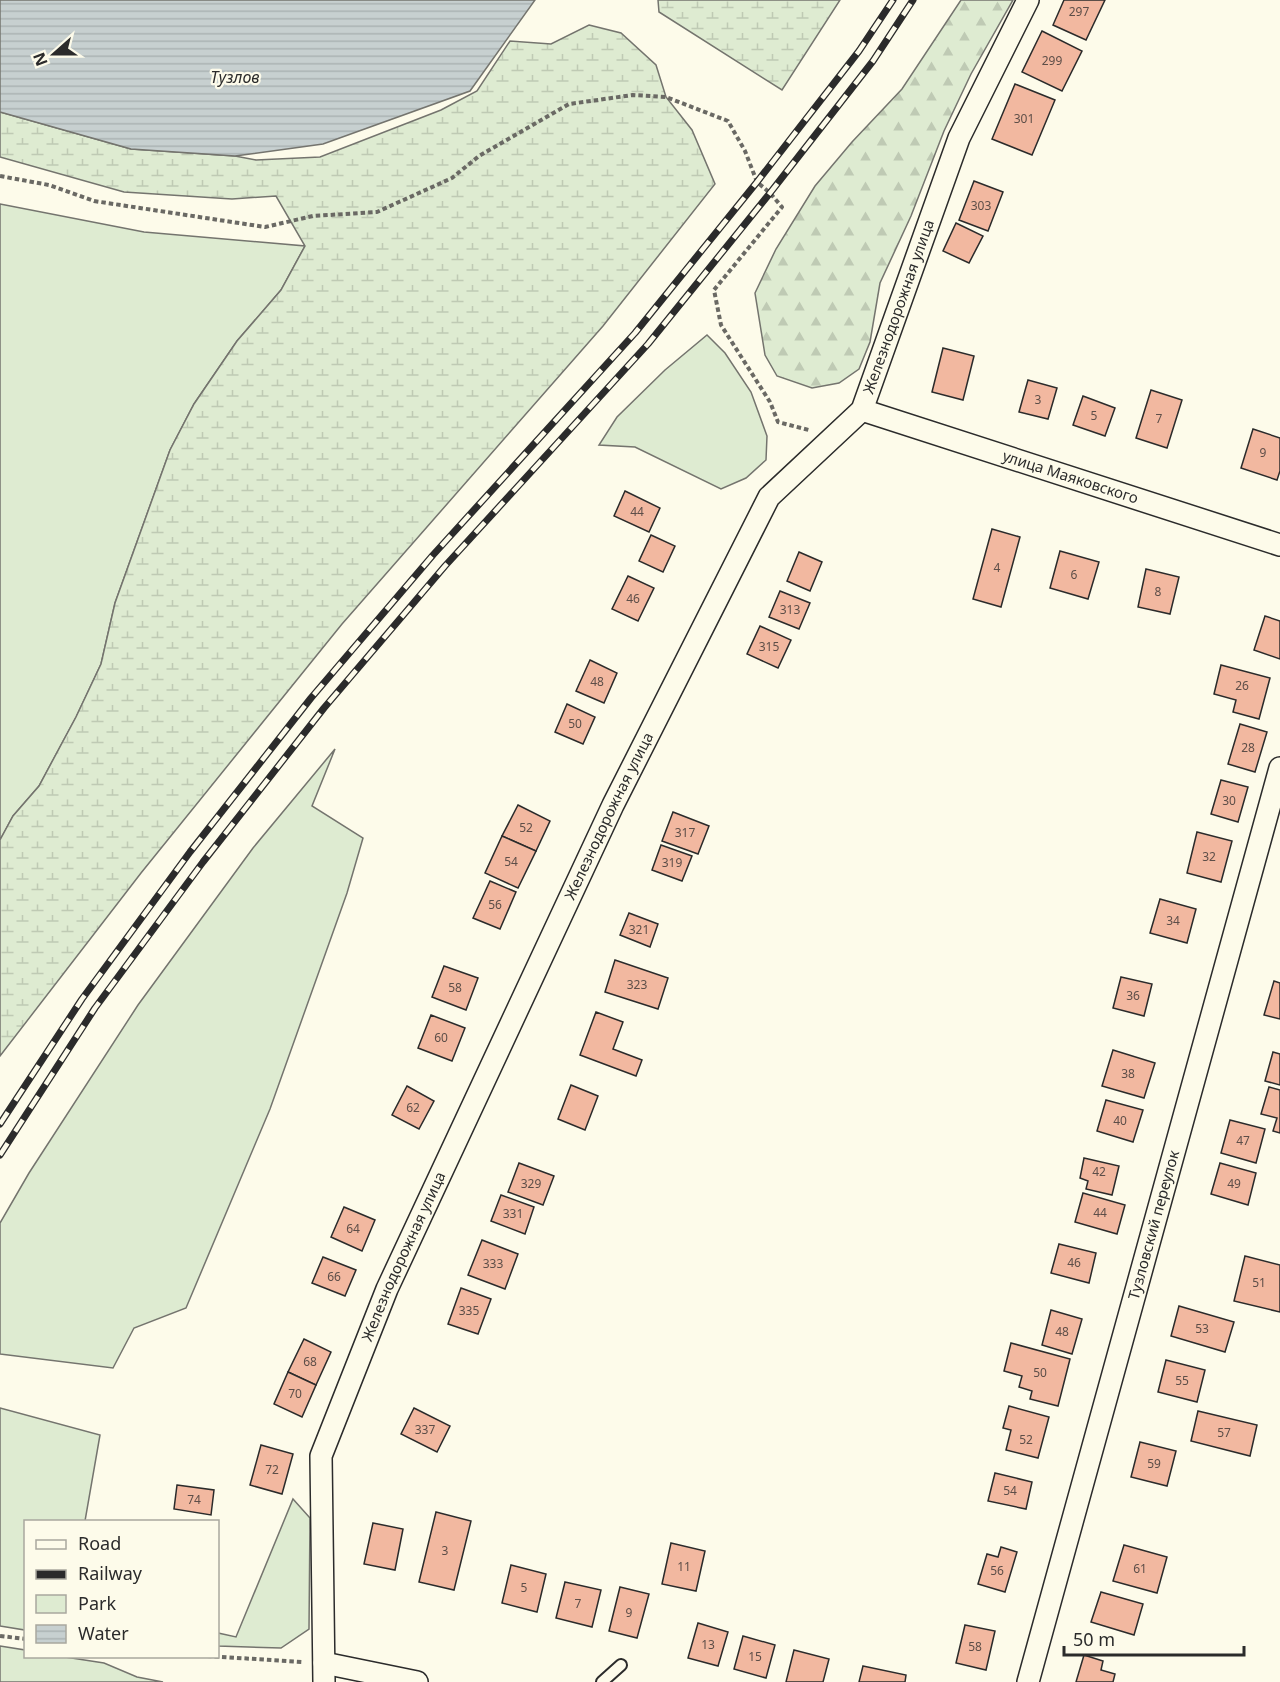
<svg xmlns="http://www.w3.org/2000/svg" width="1280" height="1682" viewBox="0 0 1280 1682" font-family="'Noto Sans',sans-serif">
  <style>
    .green { fill: #deebd1; stroke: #74746e; stroke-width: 1.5 }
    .forest { fill: url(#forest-firs); stroke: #74746e; stroke-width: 1.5 }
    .wetland { fill: url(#wetland-marsh); stroke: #74746e; stroke-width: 1.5 }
    .water { fill: url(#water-rules); stroke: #74746e; stroke-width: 1.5 }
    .building { fill: #f2b8a0; stroke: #2b2b2b; stroke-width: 1.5 }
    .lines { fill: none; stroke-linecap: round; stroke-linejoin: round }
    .lane-casing { stroke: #2b2b2b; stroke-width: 14 }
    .street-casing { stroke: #2b2b2b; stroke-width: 24 }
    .path { stroke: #6a6964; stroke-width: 4; stroke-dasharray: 4.5 3; stroke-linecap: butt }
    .lane { stroke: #fdfbea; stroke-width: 10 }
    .street { stroke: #fdfbea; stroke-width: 21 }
    .rail-casing { stroke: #2b2b2b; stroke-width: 7 }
    .rail { stroke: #fdfbea; stroke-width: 4.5; stroke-dasharray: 14; stroke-linecap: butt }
    .labels { text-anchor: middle; stroke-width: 4.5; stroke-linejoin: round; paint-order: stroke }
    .number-label { font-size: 12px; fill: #5d4e48 }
    .street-label { font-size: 15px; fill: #2b2b2b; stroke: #fdfbea }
    .water-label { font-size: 16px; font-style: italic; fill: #2b2b2b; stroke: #fdfbea }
  </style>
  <defs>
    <pattern id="forest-firs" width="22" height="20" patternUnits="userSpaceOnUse" patternTransform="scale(1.5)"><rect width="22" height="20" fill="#deebd1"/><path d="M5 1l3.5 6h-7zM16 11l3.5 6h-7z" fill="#bfcab4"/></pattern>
    <pattern id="wetland-marsh" width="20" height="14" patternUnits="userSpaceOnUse" patternTransform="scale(1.5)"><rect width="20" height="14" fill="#deebd1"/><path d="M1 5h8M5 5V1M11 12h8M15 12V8" fill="none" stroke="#bfcab4"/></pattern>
    <pattern id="water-rules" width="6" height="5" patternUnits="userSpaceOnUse" patternTransform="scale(1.5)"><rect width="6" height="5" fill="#c7d0d0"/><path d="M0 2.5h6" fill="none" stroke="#abb3b3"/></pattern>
  </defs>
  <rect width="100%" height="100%" fill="#fdfbea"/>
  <g class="green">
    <path d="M 0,204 L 144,232 L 305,246 L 281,290 L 237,341 L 194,404 L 170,450 L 115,603 L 101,664 L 76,717 L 39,786 L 13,816 L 0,840 Z"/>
    <path d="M 707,335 L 725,353 L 751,392 L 767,436 L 766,460 L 746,478 L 721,489 L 635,447 L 599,445 L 617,417 L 665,370 Z"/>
    <path d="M 335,749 L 312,806 L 363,838 L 347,893 L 270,1109 L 186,1308 L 134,1328 L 113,1368 L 0,1354 L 0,1223 L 29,1173 L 138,1005 L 253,848 Z"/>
    <path d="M 0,1408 L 100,1435 L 85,1521 L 26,1522 L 25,1630 L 0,1626 Z"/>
    <path d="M 293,1499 L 310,1518 L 309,1629 L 281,1648 L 218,1646 L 218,1633 L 236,1637 Z"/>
    <path d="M 0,1646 L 25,1650 L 26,1656 L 65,1657 L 104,1663 L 137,1677 L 163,1682 L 0,1682 Z"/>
  </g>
  <path class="forest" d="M 961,0 L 1013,0 L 971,74 L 944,131 L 911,216 L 880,283 L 870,342 L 859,369 L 839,383 L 812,388 L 777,376 L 765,355 L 755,293 L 776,249 L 815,186 L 852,142 L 902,89 Z"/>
  <g class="wetland">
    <path d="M 658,0 L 840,0 L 782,90 L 659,12 Z"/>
    <path d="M 589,25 L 621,33 L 656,65 L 666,97 L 692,130 L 715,184 L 603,326 L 342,624 L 141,873 L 0,1056 L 0,840 L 13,816 L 39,786 L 76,717 L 101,664 L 115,603 L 170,450 L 194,404 L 237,341 L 281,290 L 305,246 L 276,196 L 232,199 L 124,192 L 0,157 L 0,112 L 131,149 L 235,156 L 256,160 L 320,157 L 441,110 L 477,91 L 510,41 L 551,44 Z"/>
  </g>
  <path class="water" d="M 0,0 L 535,0 L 470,91 L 323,144 L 235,156 L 131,149 L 0,112 Z"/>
  <g class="building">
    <path d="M 1064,0 L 1105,0 L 1086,40 L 1053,25 Z"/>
    <path d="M 1042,31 L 1082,51 L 1062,91 L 1022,72 Z"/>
    <path d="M 1015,84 L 1055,100 L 1032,155 L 992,139 Z"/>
    <path d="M 974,181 L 1003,192 L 988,231 L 959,220 Z"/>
    <path d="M 956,223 L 983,236 L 969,263 L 943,251 Z"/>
    <path d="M 943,348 L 974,356 L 963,400 L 932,392 Z"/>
    <path d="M 1028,380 L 1057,388 L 1048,419 L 1019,412 Z"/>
    <path d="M 1151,390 L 1182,400 L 1167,448 L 1136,438 Z"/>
    <path d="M 1083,396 L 1115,408 L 1105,436 L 1073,425 Z"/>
    <path d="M 1253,429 L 1280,438 L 1280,471 L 1277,480 L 1241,468 Z"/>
    <path d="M 625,491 L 660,508 L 649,532 L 614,516 Z"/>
    <path d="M 992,529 L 1020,537 L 1001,607 L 973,599 Z"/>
    <path d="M 651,535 L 675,546 L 663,572 L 639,561 Z"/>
    <path d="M 1060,551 L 1099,562 L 1088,599 L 1050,588 Z"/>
    <path d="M 799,552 L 822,562 L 810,591 L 787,581 Z"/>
    <path d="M 1146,569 L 1179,577 L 1170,614 L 1138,607 Z"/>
    <path d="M 628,576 L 654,588 L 638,621 L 612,609 Z"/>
    <path d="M 780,591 L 810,603 L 799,629 L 769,617 Z"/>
    <path d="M 1265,616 L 1280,621 L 1280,659 L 1254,650 Z"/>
    <path d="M 760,626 L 791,640 L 778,668 L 747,654 Z"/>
    <path d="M 590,660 L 617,673 L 604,703 L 576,691 Z"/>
    <path d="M 1221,665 L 1270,678 L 1259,719 L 1233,712 L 1236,700 L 1214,694 Z"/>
    <path d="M 567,704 L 595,717 L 583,744 L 555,732 Z"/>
    <path d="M 1240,724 L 1267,732 L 1255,772 L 1228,764 Z"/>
    <path d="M 1221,780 L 1248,787 L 1238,822 L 1211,814 Z"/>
    <path d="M 518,805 L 550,821 L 536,851 L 502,836 Z"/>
    <path d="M 673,812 L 709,826 L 698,854 L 662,841 Z"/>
    <path d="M 1197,832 L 1232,841 L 1221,882 L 1187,873 Z"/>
    <path d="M 502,836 L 536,851 L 518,888 L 485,873 Z"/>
    <path d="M 661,845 L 692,856 L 682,881 L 652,870 Z"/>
    <path d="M 490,881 L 516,892 L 500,929 L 473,918 Z"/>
    <path d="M 1160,899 L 1196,909 L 1187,943 L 1150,933 Z"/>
    <path d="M 629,913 L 658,924 L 650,947 L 620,935 Z"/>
    <path d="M 615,960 L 668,978 L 658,1009 L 605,992 Z"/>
    <path d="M 444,966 L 478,978 L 466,1010 L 432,997 Z"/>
    <path d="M 1121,977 L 1152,984 L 1144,1016 L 1113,1008 Z"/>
    <path d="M 1274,981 L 1280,983 L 1280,1019 L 1264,1015 Z"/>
    <path d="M 596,1012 L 623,1022 L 613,1049 L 642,1060 L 636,1076 L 580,1055 Z"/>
    <path d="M 431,1015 L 465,1028 L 452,1061 L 418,1048 Z"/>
    <path d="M 1113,1050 L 1155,1063 L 1144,1098 L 1102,1086 Z"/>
    <path d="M 1273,1052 L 1280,1054 L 1280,1085 L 1265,1081 Z"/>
    <path d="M 571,1085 L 598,1096 L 585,1130 L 558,1119 Z"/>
    <path d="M 407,1086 L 434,1101 L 419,1129 L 392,1115 Z"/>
    <path d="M 1269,1087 L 1280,1090 L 1280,1133 L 1273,1131 L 1277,1118 L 1261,1114 Z"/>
    <path d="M 1106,1100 L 1143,1110 L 1133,1142 L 1097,1131 Z"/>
    <path d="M 1230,1120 L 1265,1129 L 1256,1163 L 1221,1153 Z"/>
    <path d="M 1084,1158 L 1119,1166 L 1112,1195 L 1086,1189 L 1088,1181 L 1080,1178 Z"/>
    <path d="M 519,1163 L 554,1176 L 543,1205 L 508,1192 Z"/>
    <path d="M 1220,1163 L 1256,1173 L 1248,1205 L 1211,1194 Z"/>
    <path d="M 1083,1193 L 1125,1205 L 1117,1234 L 1075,1222 Z"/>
    <path d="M 501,1195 L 534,1207 L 525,1234 L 491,1221 Z"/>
    <path d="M 344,1207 L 375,1220 L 362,1251 L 331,1237 Z"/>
    <path d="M 482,1240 L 518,1254 L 505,1289 L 468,1275 Z"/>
    <path d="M 1059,1244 L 1096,1253 L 1089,1283 L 1051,1273 Z"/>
    <path d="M 1245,1256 L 1280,1265 L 1280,1312 L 1234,1301 Z"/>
    <path d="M 323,1257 L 356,1270 L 345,1296 L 312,1283 Z"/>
    <path d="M 461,1288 L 491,1299 L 478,1334 L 448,1324 Z"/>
    <path d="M 1179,1306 L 1234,1322 L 1225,1352 L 1171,1336 Z"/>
    <path d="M 1051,1310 L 1082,1319 L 1072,1354 L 1042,1345 Z"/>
    <path d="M 304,1339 L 331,1352 L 316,1385 L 288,1372 Z"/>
    <path d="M 1011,1343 L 1070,1359 L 1058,1406 L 1030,1399 L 1032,1391 L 1019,1387 L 1022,1376 L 1004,1371 Z"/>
    <path d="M 1166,1360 L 1205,1370 L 1197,1402 L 1158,1392 Z"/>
    <path d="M 288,1372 L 316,1385 L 302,1417 L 274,1404 Z"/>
    <path d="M 1009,1406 L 1049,1417 L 1038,1458 L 1006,1450 L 1011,1430 L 1003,1428 Z"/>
    <path d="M 414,1408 L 450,1426 L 437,1452 L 401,1434 Z"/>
    <path d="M 1198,1411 L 1257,1425 L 1250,1456 L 1191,1441 Z"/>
    <path d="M 1140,1442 L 1176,1451 L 1167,1486 L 1131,1477 Z"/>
    <path d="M 261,1445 L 293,1454 L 282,1494 L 250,1485 Z"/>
    <path d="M 995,1473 L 1032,1482 L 1026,1509 L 988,1501 Z"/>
    <path d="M 177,1485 L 214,1490 L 211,1515 L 174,1509 Z"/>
    <path d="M 436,1512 L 471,1521 L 454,1590 L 419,1582 Z"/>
    <path d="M 373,1523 L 403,1529 L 395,1570 L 364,1564 Z"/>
    <path d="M 671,1543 L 705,1551 L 696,1591 L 662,1584 Z"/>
    <path d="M 1124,1545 L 1167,1557 L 1157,1593 L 1113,1581 Z"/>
    <path d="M 1001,1547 L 1017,1552 L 1005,1592 L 978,1584 L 987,1554 L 998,1557 Z"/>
    <path d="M 511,1565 L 546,1574 L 537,1612 L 502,1603 Z"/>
    <path d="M 565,1582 L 601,1590 L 592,1627 L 556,1618 Z"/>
    <path d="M 620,1587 L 649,1594 L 637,1638 L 609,1631 Z"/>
    <path d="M 1101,1592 L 1143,1604 L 1134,1635 L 1091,1622 Z"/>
    <path d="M 698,1623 L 728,1632 L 718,1666 L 688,1658 Z"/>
    <path d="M 965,1625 L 995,1631 L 986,1670 L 956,1663 Z"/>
    <path d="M 743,1636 L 775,1645 L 766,1678 L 734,1669 Z"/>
    <path d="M 794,1650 L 829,1659 L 823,1682 L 786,1682 Z"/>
    <path d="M 1084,1655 L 1103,1661 L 1101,1670 L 1115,1674 L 1113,1682 L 1076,1682 Z"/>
    <path d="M 863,1666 L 906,1675 L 905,1682 L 859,1682 Z"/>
  </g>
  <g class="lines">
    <g class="lane-casing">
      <path id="lane" d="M 602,1682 L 621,1665"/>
    </g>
    <g class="street-casing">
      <g id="street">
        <path id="s1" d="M 862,410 L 1280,545"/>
        <path d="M 324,1663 L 417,1682"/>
        <path id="s2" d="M 324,1682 L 321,1456 L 387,1289 L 613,805 L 769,497 L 862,410 L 959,138 L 1028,0"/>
        <path id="s3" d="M 1028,1682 L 1280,768"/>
      </g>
    </g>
    <g class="path">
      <path d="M 0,176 L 49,185 L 94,201 L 265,227 L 313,216 L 377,212 L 452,178 L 479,156 L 569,104 L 633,95 L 666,97 L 728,121 L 745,151 L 757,182 L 770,193 L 782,207 L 714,290 L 721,325 L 770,402 L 778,422 L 809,430"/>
      <path d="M 0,1636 L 26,1639"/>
      <path d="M 207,1656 L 302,1662"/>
    </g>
    <use href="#lane" class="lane"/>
    <use href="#street" class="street"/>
    <g class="rail-casing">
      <g id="rail">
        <path d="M 0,1124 L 82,999 L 190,852 L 311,698 L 433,555 L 635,333 L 757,182 L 859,51 L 893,0"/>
        <path d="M 0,1155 L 95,1008 L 203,862 L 324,708 L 445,566 L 648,344 L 770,193 L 873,61 L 913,0"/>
      </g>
    </g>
    <use href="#rail" class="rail"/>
  </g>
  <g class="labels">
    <g class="number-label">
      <text x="1079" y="16">297</text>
      <text x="1052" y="65">299</text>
      <text x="1024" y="123">301</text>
      <text x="981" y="210">303</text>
      <text x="1038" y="404">3</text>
      <text x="1094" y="420">5</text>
      <text x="1159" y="423">7</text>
      <text x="1263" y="457">9</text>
      <text x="637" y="516">44</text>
      <text x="997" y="572">4</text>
      <text x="1074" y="579">6</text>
      <text x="1158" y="596">8</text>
      <text x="633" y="603">46</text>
      <text x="790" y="614">313</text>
      <text x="769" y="651">315</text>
      <text x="597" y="686">48</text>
      <text x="1242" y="690">26</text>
      <text x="575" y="728">50</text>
      <text x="1248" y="752">28</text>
      <text x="1229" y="805">30</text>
      <text x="526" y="832">52</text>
      <text x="685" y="837">317</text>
      <text x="1209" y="861">32</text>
      <text x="511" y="866">54</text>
      <text x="672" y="867">319</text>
      <text x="495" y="909">56</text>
      <text x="1173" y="925">34</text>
      <text x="639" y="934">321</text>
      <text x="637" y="989">323</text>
      <text x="455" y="992">58</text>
      <text x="1133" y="1000">36</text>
      <text x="441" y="1042">60</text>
      <text x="1128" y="1078">38</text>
      <text x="413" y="1112">62</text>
      <text x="1120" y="1125">40</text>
      <text x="1243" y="1145">47</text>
      <text x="1099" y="1176">42</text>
      <text x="531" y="1188">329</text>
      <text x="1234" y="1188">49</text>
      <text x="1100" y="1217">44</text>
      <text x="513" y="1218">331</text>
      <text x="353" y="1233">64</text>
      <text x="1074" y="1267">46</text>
      <text x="493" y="1268">333</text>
      <text x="334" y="1281">66</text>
      <text x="1259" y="1287">51</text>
      <text x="469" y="1315">335</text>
      <text x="1202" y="1333">53</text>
      <text x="1062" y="1336">48</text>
      <text x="310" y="1366">68</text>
      <text x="1040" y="1377">50</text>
      <text x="1182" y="1385">55</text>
      <text x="295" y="1398">70</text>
      <text x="425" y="1434">337</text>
      <text x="1224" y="1437">57</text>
      <text x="1026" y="1444">52</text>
      <text x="1154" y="1468">59</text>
      <text x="272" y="1474">72</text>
      <text x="1010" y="1495">54</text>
      <text x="194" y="1504">74</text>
      <text x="445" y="1555">3</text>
      <text x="684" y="1571">11</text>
      <text x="1140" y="1573">61</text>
      <text x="997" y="1575">56</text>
      <text x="524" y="1592">5</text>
      <text x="578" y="1608">7</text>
      <text x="629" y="1617">9</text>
      <text x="708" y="1649">13</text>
      <text x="975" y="1651">58</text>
      <text x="755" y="1661">15</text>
    </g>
    <g class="street-label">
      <text dy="5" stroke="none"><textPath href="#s2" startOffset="1522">Железнодорожная улица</textPath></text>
      <text dy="5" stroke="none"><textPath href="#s1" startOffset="219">улица Маяковского</textPath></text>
      <text dy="5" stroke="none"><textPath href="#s2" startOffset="928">Железнодорожная улица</textPath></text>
      <text dy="5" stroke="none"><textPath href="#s3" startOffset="474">Тузловский переулок</textPath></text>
      <text dy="5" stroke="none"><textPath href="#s2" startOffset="442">Железнодорожная улица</textPath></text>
    </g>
    <g class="water-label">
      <text x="235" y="83">Тузлов</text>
    </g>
  </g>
  <rect x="24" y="1520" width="195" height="138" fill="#fdfbea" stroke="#a9a89e" stroke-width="1.5"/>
  <rect x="36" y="1540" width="30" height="9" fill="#fdfbea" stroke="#a9a89e" stroke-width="1.5"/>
  <text x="78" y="1550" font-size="18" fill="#2b2b2b">Road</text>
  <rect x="36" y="1570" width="30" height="9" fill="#2b2b2b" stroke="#a9a89e" stroke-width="1.5"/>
  <text x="78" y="1580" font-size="18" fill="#2b2b2b">Railway</text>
  <rect x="36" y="1595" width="30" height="18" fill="#deebd1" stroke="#a9a89e" stroke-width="1.5"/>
  <text x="78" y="1610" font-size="18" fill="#2b2b2b">Park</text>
  <rect x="36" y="1625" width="30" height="18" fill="url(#water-rules)" stroke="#a9a89e" stroke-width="1.5"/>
  <text x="78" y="1640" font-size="18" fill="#2b2b2b">Water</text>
  <g transform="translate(54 54) rotate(249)" stroke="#fdfbea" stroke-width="4.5" paint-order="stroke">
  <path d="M0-4.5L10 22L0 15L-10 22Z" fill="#2b2b2b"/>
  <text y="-9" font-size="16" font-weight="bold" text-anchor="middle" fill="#2b2b2b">N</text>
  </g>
  <path d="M1064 1646v9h180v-9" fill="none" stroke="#2b2b2b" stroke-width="3"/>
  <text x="1073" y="1646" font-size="18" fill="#2b2b2b" stroke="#fdfbea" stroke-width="4.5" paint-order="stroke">50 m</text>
</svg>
